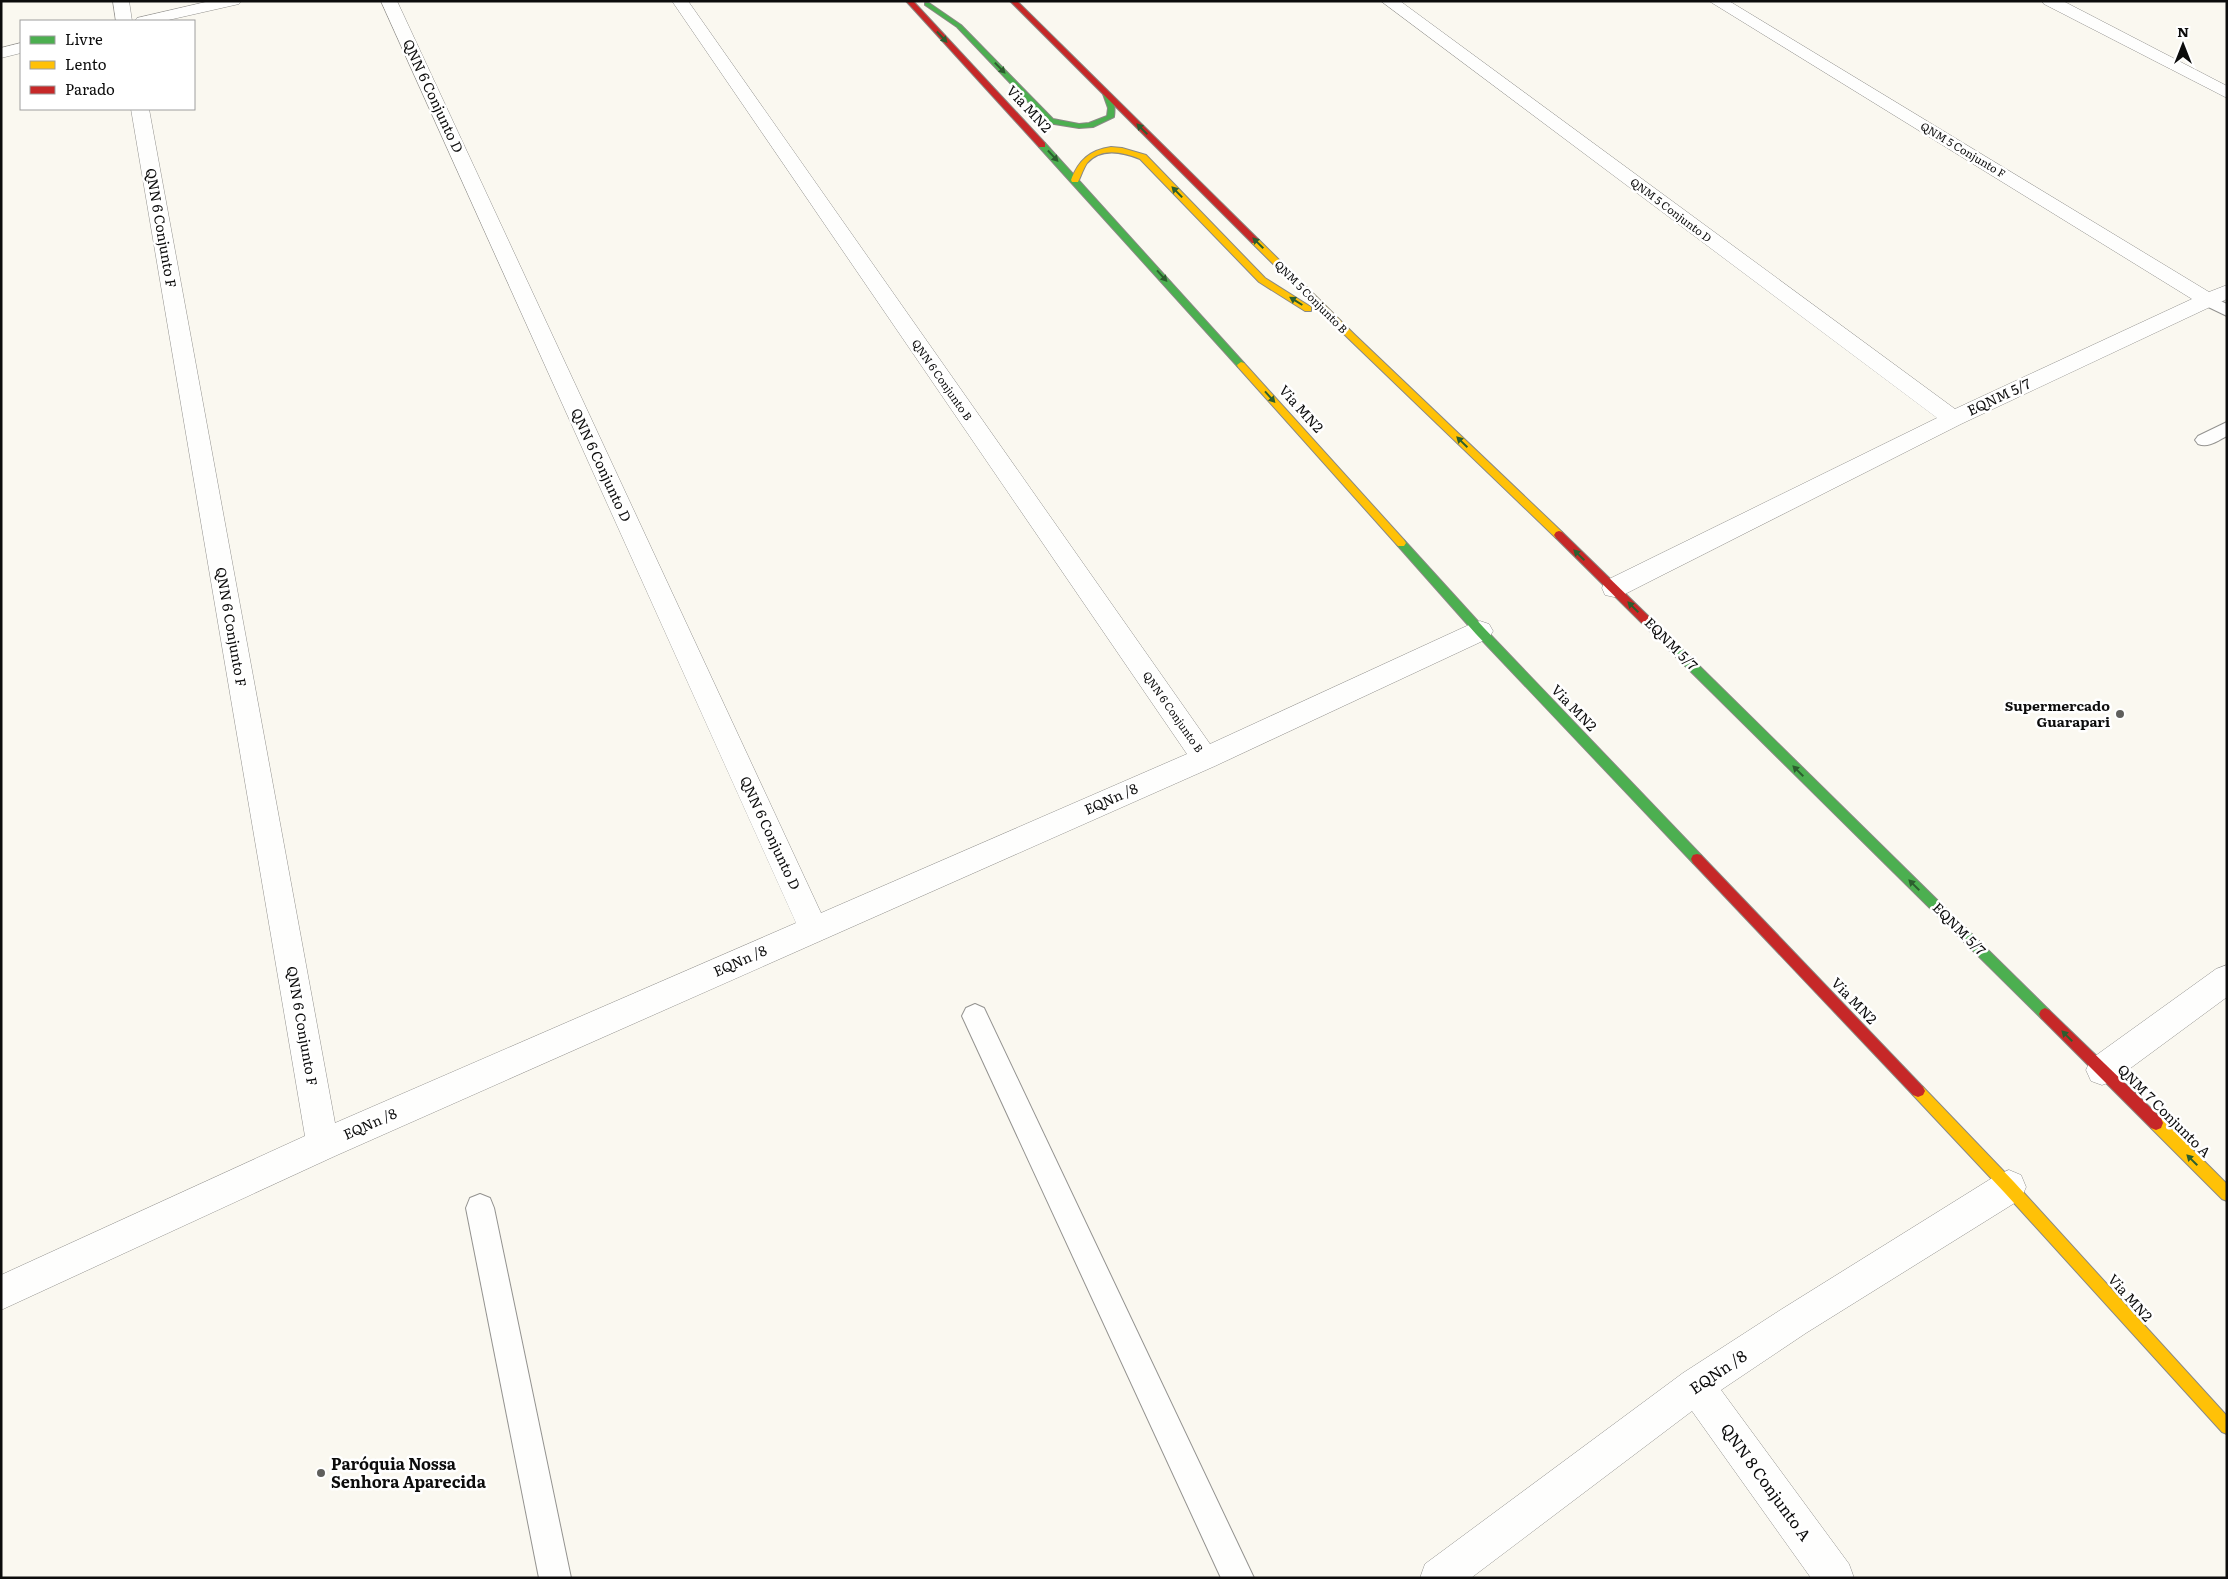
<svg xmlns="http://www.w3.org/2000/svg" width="2228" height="1579" viewBox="0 0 2228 1579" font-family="Literata,serif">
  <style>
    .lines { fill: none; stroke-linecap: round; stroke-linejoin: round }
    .lane-casing { stroke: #93928f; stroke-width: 2 }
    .street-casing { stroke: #93928f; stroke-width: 1 }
    .fast-casing { stroke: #8a8985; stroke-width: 2 }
    .slow-casing { stroke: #8a8985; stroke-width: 2 }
    .jam-casing { stroke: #8a8985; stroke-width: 2 }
    .lane { fill: #fefefd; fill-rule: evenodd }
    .street { fill: #fefefd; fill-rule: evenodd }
    .fast { fill: #4caf50; fill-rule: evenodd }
    .slow { fill: #ffc107; fill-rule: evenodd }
    .jam { fill: #c62828; fill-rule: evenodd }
    .oneway { fill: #2c5e2e }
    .poi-dot { fill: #5f5f5c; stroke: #fff; stroke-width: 2 }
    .labels { text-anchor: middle; stroke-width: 5; stroke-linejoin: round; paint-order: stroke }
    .far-street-label { font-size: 11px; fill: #0c0c0c; stroke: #fff }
    .street-label { font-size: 14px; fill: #0c0c0c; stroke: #fff }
    .poi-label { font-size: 14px; font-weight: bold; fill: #0c0c0c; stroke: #fff; text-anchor: end }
    .near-street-label { font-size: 16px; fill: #0c0c0c; stroke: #fff }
    .near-poi-label { font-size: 16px; font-weight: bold; fill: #0c0c0c; stroke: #fff; text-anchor: start }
  </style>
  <rect width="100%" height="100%" fill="#faf8f0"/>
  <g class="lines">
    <g class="lane-casing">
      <g id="lane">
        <path d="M 2208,295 L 2227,304 L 2227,316 L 2202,304 L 2200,300 L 2202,296 Z"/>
        <path d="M 2227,422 L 2227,436 C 2217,441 2209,448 2198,444 L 2195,440 L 2198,436 Z"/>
        <path d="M 975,1004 L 984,1008 L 1254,1578 L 1221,1578 L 962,1016 L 966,1008 Z"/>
        <path d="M 480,1194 L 490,1198 L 494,1208 L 571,1578 L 539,1578 L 466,1208 L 470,1198 Z"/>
      </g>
    </g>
    <g class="street-casing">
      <g id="street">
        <path d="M 113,1 L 129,1 L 132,21 L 116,21 Z"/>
        <path d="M 210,1 L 241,1 L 239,4 L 164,21 L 135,21 L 137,18 Z"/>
        <path d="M 381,1 L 397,1 L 821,913 L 1187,754 L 672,1 L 688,1 L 1210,744 L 1471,624 L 1480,621 L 1489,624 L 1493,631 L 1489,638 L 1215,766 L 335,1156 L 1,1310 L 1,1275 L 305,1136 L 131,109 L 149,109 L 335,1123 L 796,923 Z"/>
        <path d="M 1381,1 L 1400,1 L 1955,409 L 2192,299 L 1709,1 L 1729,1 L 2209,292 L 2227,285 L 2227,299 L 1961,424 L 1623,595 L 1614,597 L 1605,595 L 1602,588 L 1605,581 L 1937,418 Z"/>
        <path d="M 2042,1 L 2063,1 L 2227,86 L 2227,98 L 2044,4 Z"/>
        <path d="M 21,43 L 21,53 L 1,58 L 1,48 Z"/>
        <path d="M 2227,965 L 2227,997 L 2113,1081 L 2102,1085 L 2091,1081 L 2086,1070 L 2091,1059 L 2216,969 Z"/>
        <path d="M 2009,1170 L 2021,1175 L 2026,1187 L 2021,1199 L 1806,1333 L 1721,1390 L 1849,1564 L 1854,1578 L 1811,1578 L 1692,1411 L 1471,1578 L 1420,1578 L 1425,1564 L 1683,1373 L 1782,1309 L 1997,1175 Z"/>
      </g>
    </g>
    <g class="fast-casing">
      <g id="fast">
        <path d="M 925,3 L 929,3 L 961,25 L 1053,119 L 1079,124 L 1089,123 L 1107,116 L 1108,108 L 1103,94 L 1107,92 C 1115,96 1115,109 1114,117 L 1093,127 L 1079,128 L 1048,123 L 957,27 L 925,5 Z"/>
        <path d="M 1039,143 L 1045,143 L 1244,363 L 1244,367 L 1238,367 L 1039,147 Z"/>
        <path d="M 1401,539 L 1404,540 L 1484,628 L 1701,855 L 1703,859 L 1701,863 L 1697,864 L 1693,863 L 1476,634 L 1398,546 L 1396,543 L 1398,540 Z"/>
        <path d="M 1673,643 L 1677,644 L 2049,1010 L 2051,1014 L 2049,1018 L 2045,1020 L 2041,1018 L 1669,650 L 1668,647 Z"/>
      </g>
    </g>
    <g class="slow-casing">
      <g id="slow">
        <path d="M 1111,147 L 1122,148 L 1146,155 L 1265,278 L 1311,307 L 1311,311 L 1305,311 L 1259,282 L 1140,159 C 1123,152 1101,147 1087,163 C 1083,169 1081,176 1078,182 L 1072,182 L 1071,180 C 1079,160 1090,150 1111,147 Z"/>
        <path d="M 1252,239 L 1258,239 L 1355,335 L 1562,532 L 1564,535 L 1562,538 L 1556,538 L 1349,339 L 1252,243 Z"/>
        <path d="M 1241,362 L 1244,363 L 1404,540 L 1406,543 L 1404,546 L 1398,546 L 1238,367 L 1237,365 Z"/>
        <path d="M 1918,1085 L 1923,1087 L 2014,1182 L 2227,1416 L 2227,1434 L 2222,1432 L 2004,1192 L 1913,1095 L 1911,1091 L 1913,1087 Z"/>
        <path d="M 2156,1116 L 2161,1118 L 2227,1184 L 2227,1201 L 2222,1199 L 2151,1128 L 2149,1123 L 2151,1118 Z"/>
      </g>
    </g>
    <g class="jam-casing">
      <g id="jam">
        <path d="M 906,1 L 913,1 L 1045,143 L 1045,147 L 1039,147 Z"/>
        <path d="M 1010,1 L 1017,1 L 1258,239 L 1258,243 L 1252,243 Z"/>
        <path d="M 1559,531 L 1562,532 L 1677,644 L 1678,647 L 1677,650 L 1669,650 L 1556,538 L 1554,535 L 1556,532 Z"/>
        <path d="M 1697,854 L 1701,855 L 1923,1087 L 1925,1091 L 1923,1095 L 1918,1097 L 1913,1095 L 1693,863 L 1691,859 L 1693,855 Z"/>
        <path d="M 2045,1008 L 2049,1010 L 2161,1118 L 2163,1123 L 2161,1128 L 2156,1130 L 2151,1128 L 2041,1018 L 2039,1014 L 2041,1010 Z"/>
      </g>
    </g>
    <use href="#lane" class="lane"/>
    <use href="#street" class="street"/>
    <use href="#fast" class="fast"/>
    <use href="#slow" class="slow"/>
    <use href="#jam" class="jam"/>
  </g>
  <defs><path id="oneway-solid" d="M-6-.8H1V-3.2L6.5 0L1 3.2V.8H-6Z" transform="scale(1.25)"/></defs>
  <g class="oneway">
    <use href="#oneway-solid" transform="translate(942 37) rotate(47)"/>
    <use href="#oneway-solid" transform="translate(1000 68) rotate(46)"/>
    <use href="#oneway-solid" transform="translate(1142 129) rotate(-135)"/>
    <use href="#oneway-solid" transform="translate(1053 156) rotate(47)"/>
    <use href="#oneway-solid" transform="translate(1177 192) rotate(-134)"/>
    <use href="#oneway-solid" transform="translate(1258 243) rotate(-135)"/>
    <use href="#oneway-solid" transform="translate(1162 276) rotate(48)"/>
    <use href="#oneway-solid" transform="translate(1296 301) rotate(-148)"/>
    <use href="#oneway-solid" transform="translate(1270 397) rotate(48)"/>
    <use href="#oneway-solid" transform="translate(1462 442) rotate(-136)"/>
    <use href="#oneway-solid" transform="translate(1579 555) rotate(-136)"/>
    <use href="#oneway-solid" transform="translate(1633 607) rotate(-135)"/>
    <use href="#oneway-solid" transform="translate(1798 771) rotate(-135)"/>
    <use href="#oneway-solid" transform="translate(1914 885) rotate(-135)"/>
    <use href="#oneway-solid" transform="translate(2067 1036) rotate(-135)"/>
    <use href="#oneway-solid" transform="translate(2192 1160) rotate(-135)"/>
  </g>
  <g class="poi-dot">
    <circle cx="2120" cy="714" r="5"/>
    <circle cx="321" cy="1473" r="5"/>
  </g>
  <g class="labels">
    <g class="far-street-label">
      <text transform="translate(1963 150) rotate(31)" y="4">QNM 5 Conjunto F</text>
      <text transform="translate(1671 210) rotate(37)" y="4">QNM 5 Conjunto D</text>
      <text transform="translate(1311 297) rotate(45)" y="4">QNM 5 Conjunto B</text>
      <text transform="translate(942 380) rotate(55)" y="4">QNN 6 Conjunto B</text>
      <text transform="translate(1173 712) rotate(55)" y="4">QNN 6 Conjunto B</text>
    </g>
    <g class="street-label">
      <text transform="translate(433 96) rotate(65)" y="5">QNN 6 Conjunto D</text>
      <text transform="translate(1029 109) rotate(47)" y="5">Via MN2</text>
      <text transform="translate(161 228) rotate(80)" y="5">QNN 6 Conjunto F</text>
      <text transform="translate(1999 397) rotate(-25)" y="5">EQNM 5/7</text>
      <text transform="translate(1301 409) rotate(48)" y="5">Via MN2</text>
      <text transform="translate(601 465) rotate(65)" y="5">QNN 6 Conjunto D</text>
      <text transform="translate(231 627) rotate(80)" y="5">QNN 6 Conjunto F</text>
      <text transform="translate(1671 644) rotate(45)" y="5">EQNM 5/7</text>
      <text transform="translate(1574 708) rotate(46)" y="5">Via MN2</text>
      <text transform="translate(1111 799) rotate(-24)" y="5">EQNn /8</text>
      <text transform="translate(770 833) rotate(65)" y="5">QNN 6 Conjunto D</text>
      <text transform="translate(1959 929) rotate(45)" y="5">EQNM 5/7</text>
      <text transform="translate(740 961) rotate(-24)" y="5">EQNn /8</text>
      <text transform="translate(1854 1001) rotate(46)" y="5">Via MN2</text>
      <text transform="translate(302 1026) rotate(80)" y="5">QNN 6 Conjunto F</text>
      <text transform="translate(2164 1111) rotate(45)" y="5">QNM 7 Conjunto A</text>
      <text transform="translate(370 1124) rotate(-24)" y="5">EQNn /8</text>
      <text transform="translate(2130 1298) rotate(48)" y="5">Via MN2</text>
    </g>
    <g class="poi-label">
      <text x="2110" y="711">Supermercado<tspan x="2110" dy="16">Guarapari</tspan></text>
    </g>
    <g class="near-street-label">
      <text transform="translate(1718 1372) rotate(-34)" y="6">EQNn /8</text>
      <text transform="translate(1766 1482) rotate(54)" y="6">QNN 8 Conjunto A</text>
    </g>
    <g class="near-poi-label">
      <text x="331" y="1470">Paróquia Nossa<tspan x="331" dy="18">Senhora Aparecida</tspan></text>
    </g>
  </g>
  <rect width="2228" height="1579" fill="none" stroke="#0c0c0c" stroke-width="5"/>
  <rect x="20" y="20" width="175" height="90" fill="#ffffff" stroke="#9e9e9e"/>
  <rect x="30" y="36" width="25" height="8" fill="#4caf50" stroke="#9e9e9e"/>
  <text x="65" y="45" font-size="15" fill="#0c0c0c">Livre</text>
  <rect x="30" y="61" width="25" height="8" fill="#ffc107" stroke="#9e9e9e"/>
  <text x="65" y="70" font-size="15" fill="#0c0c0c">Lento</text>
  <rect x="30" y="86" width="25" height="8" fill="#c62828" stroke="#9e9e9e"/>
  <text x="65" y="95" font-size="15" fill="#0c0c0c">Parado</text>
  <g transform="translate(2183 45)" stroke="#ffffff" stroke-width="4" paint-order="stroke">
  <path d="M0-4L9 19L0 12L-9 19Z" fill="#0c0c0c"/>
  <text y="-8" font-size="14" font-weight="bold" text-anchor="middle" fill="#0c0c0c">N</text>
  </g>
</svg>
